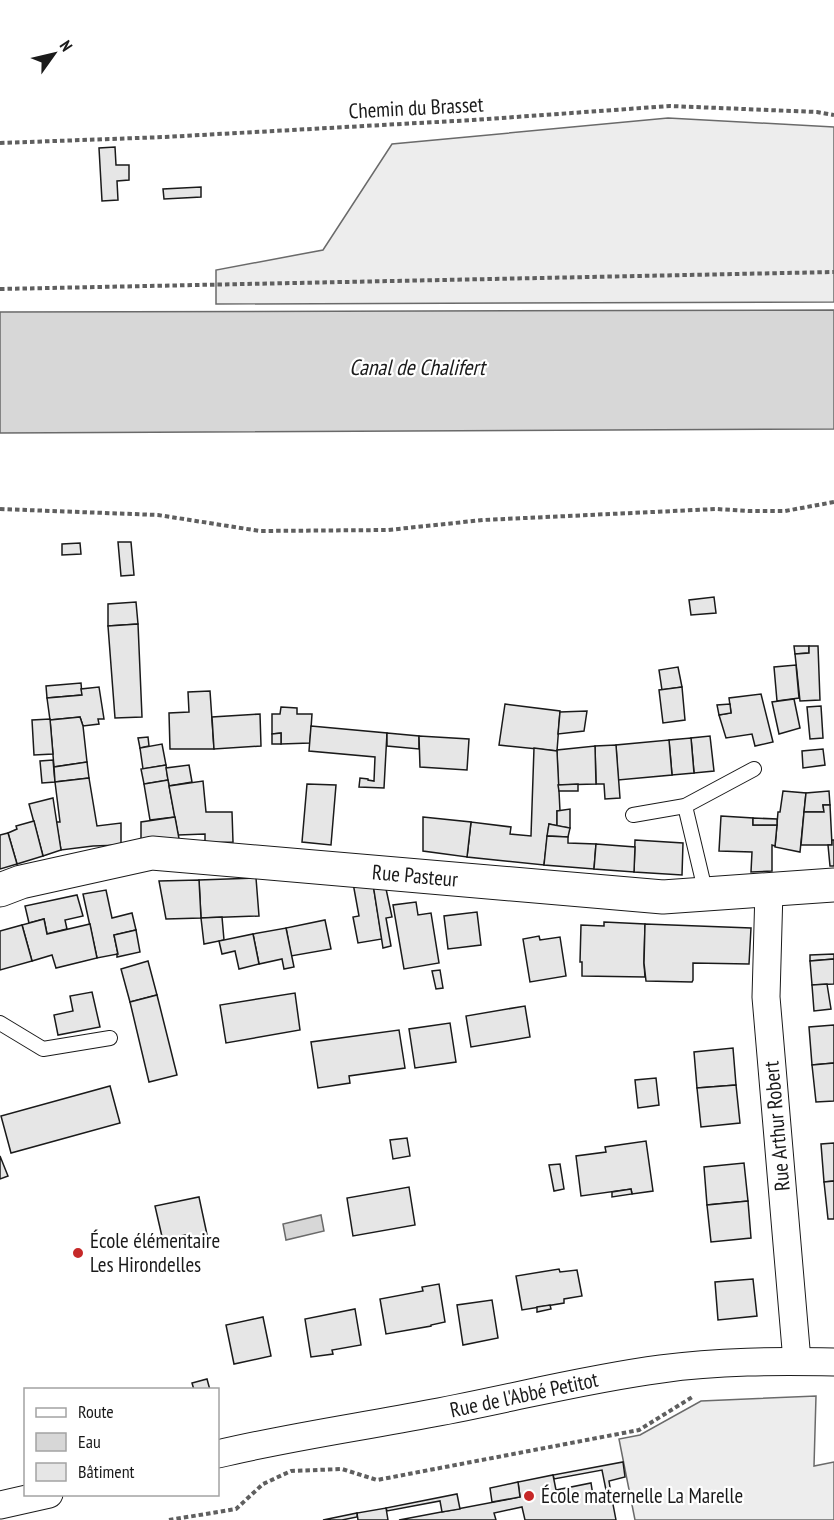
<svg xmlns="http://www.w3.org/2000/svg" width="834" height="1520" viewBox="0 0 834 1520" font-family="'PT Sans Narrow',sans-serif">
  <style>
    .built { fill: #ededed; stroke: #6a6a6a; stroke-width: 1.5 }
    .water { fill: #d7d7d7; stroke: #6a6a6a; stroke-width: 1.5 }
    .building { fill: #e6e6e6; stroke: #1a1a1a; stroke-width: 1.5 }
    .lines { fill: none; stroke-linecap: round; stroke-linejoin: round }
    .lane-casing { stroke: #1a1a1a; stroke-width: 16 }
    .street-casing { stroke: #1a1a1a; stroke-width: 29 }
    .secondary-casing { stroke: #1a1a1a; stroke-width: 35 }
    .path { stroke: #5f5f5f; stroke-width: 4; stroke-dasharray: 4.5 3; stroke-linecap: butt }
    .lane { stroke: #fff; stroke-width: 14 }
    .street { stroke: #fff; stroke-width: 27 }
    .secondary { stroke: #fff; stroke-width: 33 }
    .poi-dot { fill: #c62828; stroke: #fff; stroke-width: 2 }
    .labels { text-anchor: middle; stroke-width: 4.5; stroke-linejoin: round; paint-order: stroke }
    .street-label { font-size: 21px; fill: #1a1a1a; stroke: #fff }
    .poi-label { font-size: 21px; fill: #1a1a1a; stroke: #fff; text-anchor: start }
    .water-label { font-size: 22px; font-style: italic; fill: #1a1a1a; stroke: #fff }
  </style>
  <rect width="100%" height="100%" fill="#fff"/>
  <g class="built">
    <path d="M 668,118 L 834,127 L 834,302 L 216,304 L 216,270 L 323,250 L 392,144 Z"/>
    <path d="M 816,1396 L 814,1466 L 834,1462 L 834,1520 L 635,1520 L 619,1439 L 640,1435 L 701,1401 Z"/>
  </g>
  <g class="water">
    <path d="M 834,310 L 834,429 L 0,433 L 0,312 Z"/>
    <path d="M 321,1215 L 324,1231 L 286,1240 L 283,1224 Z"/>
  </g>
  <g class="building">
    <path d="M 115,147 L 116,165 L 129,165 L 129,180 L 117,181 L 118,200 L 102,201 L 99,148 Z"/>
    <path d="M 201,187 L 201,197 L 164,199 L 163,189 Z"/>
    <path d="M 118,542 L 131,542 L 134,575 L 121,576 Z"/>
    <path d="M 80,543 L 81,554 L 62,555 L 62,544 Z"/>
    <path d="M 714,597 L 716,613 L 691,615 L 689,600 Z"/>
    <path d="M 136,602 L 138,624 L 108,626 L 108,604 Z"/>
    <path d="M 138,624 L 142,717 L 115,718 L 108,626 Z"/>
    <path d="M 794,646 L 809,646 L 809,653 L 795,654 Z"/>
    <path d="M 809,646 L 818,646 L 820,700 L 800,701 L 795,654 L 809,653 Z"/>
    <path d="M 796,665 L 799,698 L 777,701 L 774,667 Z"/>
    <path d="M 678,667 L 682,687 L 662,690 L 659,670 Z"/>
    <path d="M 81,683 L 82,695 L 47,698 L 46,686 Z"/>
    <path d="M 99,687 L 104,719 L 98,719 L 99,724 L 83,726 L 80,717 L 50,720 L 47,698 L 82,695 L 81,689 Z"/>
    <path d="M 682,687 L 685,720 L 663,723 L 659,690 Z"/>
    <path d="M 210,691 L 214,749 L 170,749 L 169,713 L 189,712 L 188,692 Z"/>
    <path d="M 761,694 L 773,742 L 755,746 L 752,734 L 726,738 L 719,715 L 731,713 L 729,698 Z"/>
    <path d="M 794,699 L 800,728 L 779,734 L 772,702 Z"/>
    <path d="M 505,704 L 560,711 L 557,751 L 499,745 Z"/>
    <path d="M 730,704 L 731,713 L 719,715 L 717,705 Z"/>
    <path d="M 821,706 L 823,738 L 810,739 L 807,707 Z"/>
    <path d="M 281,707 L 297,708 L 297,714 L 312,714 L 310,743 L 281,744 L 281,733 L 272,734 L 272,714 L 280,714 Z"/>
    <path d="M 587,711 L 584,731 L 558,734 L 560,712 Z"/>
    <path d="M 260,714 L 261,746 L 214,749 L 212,717 Z"/>
    <path d="M 80,717 L 83,726 L 87,762 L 54,767 L 50,720 Z"/>
    <path d="M 50,719 L 53,754 L 34,755 L 32,720 Z"/>
    <path d="M 311,726 L 387,733 L 384,788 L 359,787 L 360,778 L 368,779 L 368,780 L 374,781 L 375,757 L 309,751 Z"/>
    <path d="M 281,733 L 281,744 L 272,744 L 272,734 Z"/>
    <path d="M 387,733 L 419,736 L 419,749 L 387,746 Z"/>
    <path d="M 419,736 L 469,739 L 467,770 L 420,767 Z"/>
    <path d="M 710,736 L 714,771 L 694,773 L 691,738 Z"/>
    <path d="M 148,737 L 149,746 L 140,748 L 138,738 Z"/>
    <path d="M 691,738 L 694,773 L 672,775 L 669,740 Z"/>
    <path d="M 669,740 L 672,775 L 618,780 L 616,745 Z"/>
    <path d="M 162,744 L 166,765 L 143,769 L 140,748 Z"/>
    <path d="M 616,745 L 620,798 L 605,799 L 604,784 L 596,784 L 595,746 Z"/>
    <path d="M 595,746 L 596,784 L 558,785 L 557,750 Z"/>
    <path d="M 534,748 L 557,751 L 560,811 L 557,811 L 557,826 L 549,824 L 544,865 L 467,857 L 471,822 L 511,827 L 510,834 L 531,836 Z"/>
    <path d="M 823,749 L 825,765 L 803,768 L 802,751 Z"/>
    <path d="M 53,760 L 55,782 L 42,783 L 40,761 Z"/>
    <path d="M 87,762 L 89,778 L 55,782 L 54,767 Z"/>
    <path d="M 166,765 L 168,780 L 144,784 L 141,769 Z"/>
    <path d="M 189,765 L 192,782 L 169,786 L 166,768 Z"/>
    <path d="M 89,778 L 97,826 L 121,823 L 121,845 L 93,846 L 61,850 L 56,822 L 60,822 L 55,782 Z"/>
    <path d="M 168,780 L 175,817 L 150,820 L 144,784 Z"/>
    <path d="M 203,781 L 206,812 L 232,812 L 233,842 L 205,843 L 205,834 L 178,835 L 169,786 Z"/>
    <path d="M 307,784 L 336,785 L 331,845 L 302,842 Z"/>
    <path d="M 578,784 L 578,791 L 559,791 L 558,785 Z"/>
    <path d="M 783,791 L 806,793 L 800,852 L 775,847 L 778,812 L 780,812 Z"/>
    <path d="M 829,791 L 830,805 L 823,805 L 824,812 L 804,812 L 806,793 Z"/>
    <path d="M 53,798 L 61,850 L 43,856 L 29,804 Z"/>
    <path d="M 823,805 L 830,805 L 832,845 L 801,845 L 804,812 L 824,812 Z"/>
    <path d="M 570,809 L 570,828 L 557,826 L 557,811 Z"/>
    <path d="M 721,816 L 753,818 L 753,825 L 777,825 L 775,846 L 772,845 L 772,871 L 751,872 L 752,852 L 719,851 Z"/>
    <path d="M 175,817 L 180,844 L 141,846 L 141,822 Z"/>
    <path d="M 423,817 L 471,822 L 467,857 L 423,851 Z"/>
    <path d="M 753,818 L 777,819 L 777,825 L 753,825 Z"/>
    <path d="M 34,821 L 43,856 L 17,864 L 8,833 L 17,829 L 16,826 Z"/>
    <path d="M 549,824 L 570,828 L 568,837 L 547,836 Z"/>
    <path d="M 8,833 L 17,864 L 0,869 L 0,835 Z"/>
    <path d="M 547,836 L 568,837 L 568,843 L 596,844 L 594,869 L 544,865 Z"/>
    <path d="M 635,840 L 683,843 L 682,875 L 634,872 Z"/>
    <path d="M 832,840 L 834,840 L 834,866 L 830,866 L 828,845 L 832,845 Z"/>
    <path d="M 596,844 L 635,847 L 634,872 L 594,869 Z"/>
    <path d="M 256,878 L 259,916 L 201,918 L 199,880 Z"/>
    <path d="M 199,880 L 201,918 L 166,919 L 159,881 Z"/>
    <path d="M 353,883 L 373,884 L 382,939 L 358,943 L 353,917 L 359,916 Z"/>
    <path d="M 373,884 L 385,884 L 392,917 L 386,918 L 391,946 L 383,948 Z"/>
    <path d="M 106,890 L 112,918 L 132,913 L 136,930 L 114,935 L 118,954 L 97,958 L 83,894 Z"/>
    <path d="M 77,895 L 83,916 L 65,920 L 67,929 L 47,934 L 44,919 L 29,923 L 25,906 Z"/>
    <path d="M 416,902 L 418,915 L 431,913 L 439,963 L 404,969 L 393,905 Z"/>
    <path d="M 477,912 L 481,945 L 448,949 L 444,916 Z"/>
    <path d="M 222,917 L 224,940 L 204,944 L 201,918 Z"/>
    <path d="M 44,919 L 47,934 L 90,924 L 97,958 L 56,968 L 52,955 L 32,961 L 22,925 Z"/>
    <path d="M 325,920 L 331,949 L 291,956 L 286,928 Z"/>
    <path d="M 604,922 L 645,924 L 644,963 L 645,977 L 582,976 L 582,962 L 580,962 L 581,925 L 604,926 Z"/>
    <path d="M 645,924 L 751,928 L 749,964 L 693,963 L 693,980 L 692,982 L 646,981 L 644,963 Z"/>
    <path d="M 22,925 L 32,961 L 0,970 L 0,931 Z"/>
    <path d="M 286,928 L 294,967 L 284,969 L 282,959 L 259,964 L 253,934 Z"/>
    <path d="M 136,930 L 140,952 L 117,957 L 117,954 L 118,954 L 114,935 Z"/>
    <path d="M 253,934 L 259,964 L 239,969 L 235,951 L 222,954 L 219,941 Z"/>
    <path d="M 539,936 L 540,940 L 560,937 L 566,976 L 530,982 L 523,939 Z"/>
    <path d="M 834,954 L 834,959 L 810,961 L 810,955 Z"/>
    <path d="M 834,959 L 834,984 L 812,985 L 810,961 Z"/>
    <path d="M 148,961 L 157,995 L 130,1002 L 121,969 Z"/>
    <path d="M 440,970 L 443,988 L 436,989 L 432,971 Z"/>
    <path d="M 827,984 L 831,1009 L 814,1011 L 812,985 Z"/>
    <path d="M 92,992 L 100,1027 L 58,1035 L 54,1015 L 73,1011 L 70,996 Z"/>
    <path d="M 295,993 L 300,1030 L 226,1043 L 220,1005 Z"/>
    <path d="M 157,995 L 177,1075 L 149,1082 L 130,1002 Z"/>
    <path d="M 525,1006 L 530,1037 L 471,1047 L 466,1016 Z"/>
    <path d="M 450,1023 L 456,1062 L 415,1068 L 409,1029 Z"/>
    <path d="M 834,1025 L 834,1063 L 812,1065 L 809,1027 Z"/>
    <path d="M 399,1030 L 405,1068 L 349,1076 L 350,1083 L 318,1088 L 311,1042 Z"/>
    <path d="M 733,1048 L 736,1085 L 697,1088 L 694,1052 Z"/>
    <path d="M 834,1063 L 834,1101 L 816,1102 L 812,1065 Z"/>
    <path d="M 656,1078 L 659,1105 L 638,1108 L 635,1080 Z"/>
    <path d="M 736,1085 L 740,1123 L 701,1127 L 697,1088 Z"/>
    <path d="M 110,1086 L 120,1123 L 11,1153 L 1,1116 Z"/>
    <path d="M 407,1138 L 410,1156 L 393,1159 L 390,1140 Z"/>
    <path d="M 646,1141 L 653,1191 L 632,1194 L 631,1189 L 581,1196 L 576,1156 L 606,1152 L 605,1147 Z"/>
    <path d="M 834,1143 L 834,1181 L 824,1182 L 821,1144 Z"/>
    <path d="M 0,1156 L 8,1176 L 0,1179 Z"/>
    <path d="M 744,1163 L 748,1201 L 707,1205 L 704,1167 Z"/>
    <path d="M 560,1164 L 564,1189 L 554,1191 L 549,1165 Z"/>
    <path d="M 834,1181 L 834,1219 L 828,1219 L 824,1182 Z"/>
    <path d="M 409,1187 L 415,1225 L 353,1236 L 347,1198 Z"/>
    <path d="M 631,1189 L 632,1194 L 612,1197 L 612,1192 Z"/>
    <path d="M 199,1197 L 209,1244 L 188,1248 L 185,1235 L 163,1241 L 155,1206 Z"/>
    <path d="M 748,1201 L 751,1238 L 711,1242 L 707,1205 Z"/>
    <path d="M 559,1269 L 560,1272 L 577,1270 L 582,1296 L 564,1299 L 564,1303 L 522,1310 L 516,1276 Z"/>
    <path d="M 753,1279 L 757,1316 L 718,1320 L 715,1282 Z"/>
    <path d="M 439,1284 L 445,1322 L 431,1325 L 431,1326 L 386,1334 L 380,1299 L 423,1291 L 422,1287 Z"/>
    <path d="M 492,1300 L 498,1338 L 463,1345 L 457,1305 Z"/>
    <path d="M 550,1305 L 551,1309 L 537,1312 L 537,1307 Z"/>
    <path d="M 355,1309 L 361,1345 L 332,1350 L 333,1354 L 311,1357 L 305,1319 Z"/>
    <path d="M 263,1317 L 271,1356 L 234,1364 L 226,1325 Z"/>
    <path d="M 207,1379 L 210,1390 L 194,1390 L 192,1383 Z"/>
    <path d="M 623,1462 L 625,1477 L 609,1481 L 612,1499 L 608,1500 L 602,1470 L 554,1479 L 553,1475 Z"/>
    <path d="M 553,1475 L 556,1490 L 591,1483 L 594,1502 L 612,1499 L 616,1520 L 525,1520 L 522,1507 L 494,1513 L 496,1520 L 399,1520 L 520,1497 L 518,1482 Z"/>
    <path d="M 518,1482 L 520,1497 L 492,1502 L 490,1488 Z"/>
    <path d="M 457,1494 L 460,1509 L 442,1512 L 440,1501 L 387,1511 L 386,1508 Z"/>
    <path d="M 386,1508 L 388,1520 L 358,1520 L 357,1513 Z"/>
    <path d="M 357,1513 L 357,1517 L 342,1520 L 323,1520 Z"/>
  </g>
  <g class="lines">
    <g class="lane-casing">
      <g id="lane">
        <path d="M 685,806 L 706,894"/>
        <path d="M 633,815 L 685,806 L 754,769"/>
        <path d="M 0,1023 L 43,1049 L 110,1038"/>
      </g>
    </g>
    <g class="street-casing">
      <g id="street">
        <path d="M 769,890 L 766,997 L 797,1361"/>
        <path d="M 218,1454 C 289,1437 361,1427 433,1413 C 509,1399 584,1379 661,1369 C 718,1361 776,1361 834,1362"/>
        <path d="M 0,1505 L 49,1494"/>
      </g>
    </g>
    <g class="secondary-casing">
      <path id="secondary" d="M 0,890 L 21,882 L 152,853 L 663,897 L 834,885"/>
    </g>
    <g class="path">
      <path d="M 0,143 L 165,137 L 473,120 L 670,106 L 817,112 L 834,115"/>
      <path d="M 0,289 L 834,272"/>
      <path d="M 0,509 L 158,515 L 260,531 L 388,530 L 483,520 L 716,509 L 749,511 L 785,511 L 834,502"/>
      <path d="M 169,1520 L 236,1509 L 263,1484 L 291,1471 L 342,1469 L 377,1480 L 639,1430 L 694,1396"/>
    </g>
    <use href="#lane" class="lane"/>
    <use href="#street" class="street"/>
    <use href="#secondary" class="secondary"/>
  </g>
  <g class="poi-dot">
    <circle cx="78" cy="1253" r="6"/>
    <circle cx="529" cy="1496" r="6"/>
  </g>
  <g class="labels">
    <g class="street-label">
      <text transform="translate(416 108) rotate(-3)" y="7">Chemin du Brasset</text>
      <text transform="translate(415 876) rotate(5)" y="7">Rue Pasteur</text>
      <text transform="translate(777 1126) rotate(-95)" y="7">Rue Arthur Robert</text>
      <text transform="translate(524 1395) rotate(-12)" y="7">Rue de l'Abbé Petitot</text>
    </g>
    <g class="poi-label">
      <text x="90" y="1248">École élémentaire<tspan x="90" dy="24">Les Hirondelles</tspan></text>
      <text x="541" y="1503">École maternelle La Marelle</text>
    </g>
    <g class="water-label">
      <text x="417" y="375">Canal de Chalifert</text>
    </g>
  </g>
  <rect x="24" y="1388" width="195" height="108" fill="#ffffff" stroke="#a3a3a3" stroke-width="1.5"/>
  <rect x="36" y="1408" width="30" height="9" fill="#ffffff" stroke="#a3a3a3" stroke-width="1.5"/>
  <text x="78" y="1418" font-size="18" fill="#1a1a1a">Route</text>
  <rect x="36" y="1433" width="30" height="18" fill="#d7d7d7" stroke="#a3a3a3" stroke-width="1.5"/>
  <text x="78" y="1448" font-size="18" fill="#1a1a1a">Eau</text>
  <rect x="36" y="1463" width="30" height="18" fill="#e6e6e6" stroke="#a3a3a3" stroke-width="1.5"/>
  <text x="78" y="1478" font-size="18" fill="#1a1a1a">Bâtiment</text>
  <g transform="translate(54 54) rotate(56)" stroke="#ffffff" stroke-width="4.5" paint-order="stroke">
  <path d="M0-4.5L10 22L0 15L-10 22Z" fill="#1a1a1a"/>
  <text y="-9" font-size="16" font-weight="bold" text-anchor="middle" fill="#1a1a1a">N</text>
  </g>
</svg>
